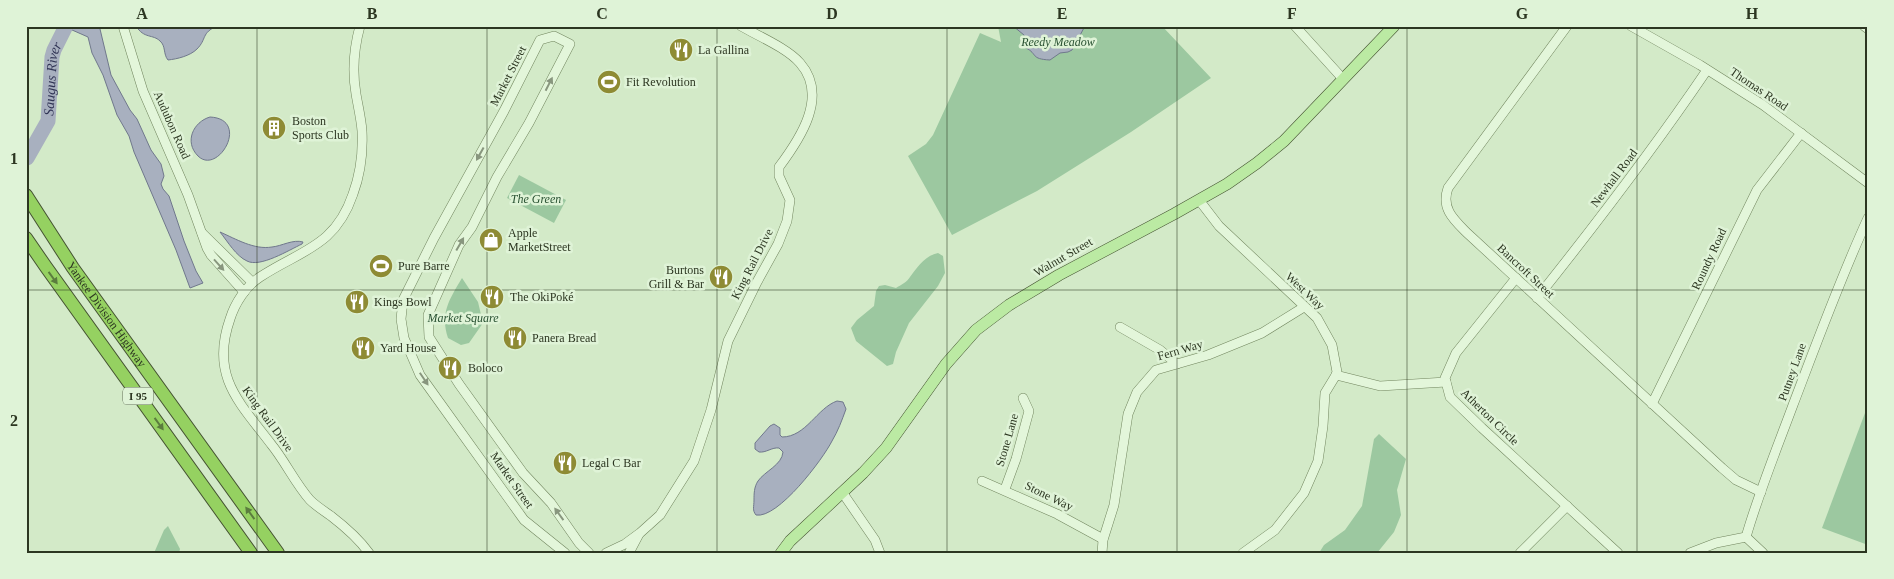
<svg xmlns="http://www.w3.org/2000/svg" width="1894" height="579" viewBox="0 0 1894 579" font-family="Georgia,serif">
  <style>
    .green { fill: #9cc8a0 }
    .water { fill: #a8b0bf; stroke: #70788c }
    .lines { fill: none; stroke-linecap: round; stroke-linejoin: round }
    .river { stroke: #a8b0bf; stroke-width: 15 }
    .minor-casing { stroke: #71855e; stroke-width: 10 }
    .major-casing { stroke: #455332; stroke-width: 12 }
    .highway-casing { stroke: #455332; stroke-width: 14 }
    .minor { stroke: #e3f6da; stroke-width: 9 }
    .major { stroke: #bbeaa3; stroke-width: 11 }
    .highway { stroke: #95d161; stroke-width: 12 }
    .oneway { fill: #88967e }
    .oneway2 { fill: #5b7c3e }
    .grid { fill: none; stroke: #2c3621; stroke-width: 1; stroke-opacity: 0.55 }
    .labels { text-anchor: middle; stroke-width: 5; stroke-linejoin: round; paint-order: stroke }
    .shield { fill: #dff3d7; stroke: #626f58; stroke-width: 1 }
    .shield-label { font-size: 11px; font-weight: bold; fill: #2c3621 }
    .park-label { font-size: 12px; font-style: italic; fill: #295132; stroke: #dff3d7 }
    .poi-label { font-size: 12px; fill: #2c3621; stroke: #dff3d7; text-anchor: start }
    .street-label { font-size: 12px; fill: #2c3621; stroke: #dff3d7 }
    .water-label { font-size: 14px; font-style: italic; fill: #313555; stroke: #dff3d7 }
    .neatline { fill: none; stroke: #2c3621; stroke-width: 2 }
    .grid-label { font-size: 16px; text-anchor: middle; font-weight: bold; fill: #2c3621 }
  </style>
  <rect width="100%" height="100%" fill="#d3eac8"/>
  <g class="green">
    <path d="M 998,26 L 1162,26 L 1211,78 L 1131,132 L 1037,191 L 952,235 L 908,156 L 926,144 L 933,135 L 980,33 L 1001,42 Z"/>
    <path d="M 519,175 L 566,200 L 554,223 L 507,198 Z"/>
    <path d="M 938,253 L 943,256 L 945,273 L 938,286 L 909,323 L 896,352 L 893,364 L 887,366 L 856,341 L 851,328 L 857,320 L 874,306 L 876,291 L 879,286 L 885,285 L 896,288 C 901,285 907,282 910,277 C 917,268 924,256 938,253 Z"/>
    <path d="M 462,278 L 478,302 L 483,323 L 469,343 L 461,345 L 448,338 C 440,313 449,300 462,278 Z"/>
    <path d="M 1868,405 L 1868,545 L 1822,528 Z"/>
    <path d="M 1379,434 L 1406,459 L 1397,490 L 1401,515 L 1394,532 L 1377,553 L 1319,553 L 1324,545 L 1345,530 L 1362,506 L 1374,439 Z"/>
    <path d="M 168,526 L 180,549 L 179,553 L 154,553 L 164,530 Z"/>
  </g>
  <g class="water">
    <path d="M 63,26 L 103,26 L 100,29 L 111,75 L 130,110 L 137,119 L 151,150 L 161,164 L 164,176 L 161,184 L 163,189 L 169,196 L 184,241 L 196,271 L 203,283 L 190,288 L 176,250 L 134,152 L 129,136 L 117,115 L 103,75 L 92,53 L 88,37 Z"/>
    <path d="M 136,26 L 217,26 C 201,33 207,39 197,49 C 190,56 177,59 168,60 C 163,54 166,46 160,41 C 153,34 144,39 136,26 Z"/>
    <path d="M 1013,26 L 1055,26 L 1062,28 L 1062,26 L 1085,26 L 1072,50 L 1068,52 L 1060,53 L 1050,60 C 1030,59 1038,54 1026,48 L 1024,35 Z"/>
    <path d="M 210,117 C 251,119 218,176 198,156 C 184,142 193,122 210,117 Z"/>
    <path d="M 220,232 C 236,239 254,250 272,247 C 282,246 293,239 303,242 L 302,244 C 289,250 260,268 247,261 C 236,256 228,242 220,232 Z"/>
    <path d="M 837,401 L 843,402 L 846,409 C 842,420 838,431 832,441 C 823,459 778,519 756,515 C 752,510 754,507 754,500 C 754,494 754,487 758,481 C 765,471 782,465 783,452 L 779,448 C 772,447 766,453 759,452 L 755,449 L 755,443 L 770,426 L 774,424 L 780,428 L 780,435 L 782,437 C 806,437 817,408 837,401 Z"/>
  </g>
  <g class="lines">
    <path class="river" id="s1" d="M 27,158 L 48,121 L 52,57 L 54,50 L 66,26"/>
    <g class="minor-casing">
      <g id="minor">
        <path d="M 123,26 L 143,91 L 188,195 L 207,248 L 211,255 L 244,292"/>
        <path d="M 360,26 C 354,48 352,71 356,94 C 358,106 361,118 362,131 C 363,151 360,175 353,194 C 335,247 301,250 260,277 C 246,286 235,303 230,319 C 210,376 239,402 271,444 C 285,461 295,483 310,500 C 316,506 324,511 331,516 C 344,526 359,539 369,553"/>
        <path d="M 1295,26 L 1343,79"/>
        <path d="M 1567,26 L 1448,188 C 1441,208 1453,219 1466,232 L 1722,468 L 1736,480 L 1761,492"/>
        <path d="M 1631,26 L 1700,65 L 1763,105 L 1868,183"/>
        <path d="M 1864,26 L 1868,29"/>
        <path d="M 1199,200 L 1219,226 L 1317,318 L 1332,345 L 1337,372 L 1336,375 L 1380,386 L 1446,382"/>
        <path d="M 202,233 L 252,282"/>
        <path d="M 1516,278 L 1456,353 L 1445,378 L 1450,397 L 1482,428 L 1618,553"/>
        <path d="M 1537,298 C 1596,224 1654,148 1707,70"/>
        <path d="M 1120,327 L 1160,350 L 1177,364"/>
        <path d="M 1652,404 L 1757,190 L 1801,133"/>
        <path d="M 982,481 L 1057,514 L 1103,539"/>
        <path d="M 1005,489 L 1016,459 L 1029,411 L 1023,398"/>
        <path d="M 842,492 L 875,540 L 880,553"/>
        <path d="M 1746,537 C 1759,492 1777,448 1793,405 C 1817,342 1840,279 1868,218"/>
        <path d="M 1746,537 L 1763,553"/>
        <path d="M 565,553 L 524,520 L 420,375 L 404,338 L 401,319 L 403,300 L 434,238 L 504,111 L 540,40 L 554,36 L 570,44 L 529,123 L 497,177 L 472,227 L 459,245 L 428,315 L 429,337 L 459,384 L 523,473 L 551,503 L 579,543 L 589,553"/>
        <path d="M 606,553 L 625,544 L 640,533 L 660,515 L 694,461 L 711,410 L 728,341 L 757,282 L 778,244 L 787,221 L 790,200 L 779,176 L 779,167 C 800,139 829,96 800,63 C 787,48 758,36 741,26"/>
        <path d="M 629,553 L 638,536"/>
        <path d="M 1102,553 L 1103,540 L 1114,505 L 1128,414 L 1137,392 L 1156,370 L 1208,355 L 1262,333 L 1304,307"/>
        <path d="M 1243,553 L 1275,530 L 1304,493 L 1318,461 L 1323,426 L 1325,393 L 1336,375"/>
        <path d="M 1520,553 L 1567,506"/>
        <path d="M 1690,553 L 1716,543 L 1746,537"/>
      </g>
    </g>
    <g class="major-casing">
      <path id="major" d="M 781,553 L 790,541 L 863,473 L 886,448 L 946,364 L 976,330 L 1009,305 L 1059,275 L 1174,214 L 1227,184 L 1257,163 L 1284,141 L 1394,26"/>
    </g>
    <g class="highway-casing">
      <g id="highway">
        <path id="s2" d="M 26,195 L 73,268 L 278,553"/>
        <path d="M 26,238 L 46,267 L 251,553"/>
      </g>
    </g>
    <use href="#minor" class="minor"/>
    <use href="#major" class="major"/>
    <use href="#highway" class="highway"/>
  </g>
  <defs><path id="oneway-solid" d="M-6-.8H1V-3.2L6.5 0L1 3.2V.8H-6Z" transform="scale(1.25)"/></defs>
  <g class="oneway">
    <use href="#oneway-solid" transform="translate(549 84) rotate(-63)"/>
    <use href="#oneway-solid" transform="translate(480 154) rotate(119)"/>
    <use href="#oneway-solid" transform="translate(460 244) rotate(-60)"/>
    <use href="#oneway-solid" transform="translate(219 265) rotate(48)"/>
    <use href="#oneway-solid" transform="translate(424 379) rotate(56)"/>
    <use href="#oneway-solid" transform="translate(559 514) rotate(-126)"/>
  </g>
  <g class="oneway2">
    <use href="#oneway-solid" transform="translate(53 278) rotate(54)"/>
    <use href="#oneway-solid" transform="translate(159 424) rotate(54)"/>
    <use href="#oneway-solid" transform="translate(250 513) rotate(-126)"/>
  </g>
  <path class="grid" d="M 257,26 L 257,553M 487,26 L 487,553M 717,26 L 717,553M 947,26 L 947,553M 1177,26 L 1177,553M 1407,26 L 1407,553M 1637,26 L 1637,553M 26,290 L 1868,290"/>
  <defs>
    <g id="restaurant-disc" transform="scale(1.25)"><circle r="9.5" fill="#8e8b34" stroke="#dff3d7"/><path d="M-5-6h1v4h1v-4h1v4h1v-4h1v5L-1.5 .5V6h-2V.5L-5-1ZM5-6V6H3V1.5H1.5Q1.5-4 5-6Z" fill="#fff"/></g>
    <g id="stadium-disc" transform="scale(1.25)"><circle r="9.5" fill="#8e8b34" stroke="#dff3d7"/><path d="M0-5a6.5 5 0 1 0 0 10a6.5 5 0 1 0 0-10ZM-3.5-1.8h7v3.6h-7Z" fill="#fff"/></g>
    <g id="building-disc" transform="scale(1.25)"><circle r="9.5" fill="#8e8b34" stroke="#dff3d7"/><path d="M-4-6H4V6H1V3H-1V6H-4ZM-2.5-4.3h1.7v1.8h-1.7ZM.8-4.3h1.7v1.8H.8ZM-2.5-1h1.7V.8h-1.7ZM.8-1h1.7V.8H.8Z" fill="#fff"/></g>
    <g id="shop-disc" transform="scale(1.25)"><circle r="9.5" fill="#8e8b34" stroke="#dff3d7"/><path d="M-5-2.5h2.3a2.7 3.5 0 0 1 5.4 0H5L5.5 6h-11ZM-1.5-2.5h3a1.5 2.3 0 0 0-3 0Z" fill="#fff"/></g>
  </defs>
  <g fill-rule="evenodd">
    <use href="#restaurant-disc" x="681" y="50"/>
    <use href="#stadium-disc" x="609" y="82"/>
    <use href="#building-disc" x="274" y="128"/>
    <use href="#shop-disc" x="491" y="240"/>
    <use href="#stadium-disc" x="381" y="266"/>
    <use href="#restaurant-disc" x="721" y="277"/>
    <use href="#restaurant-disc" x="492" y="297"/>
    <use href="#restaurant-disc" x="357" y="302"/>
    <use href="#restaurant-disc" x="515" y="338"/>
    <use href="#restaurant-disc" x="363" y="348"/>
    <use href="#restaurant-disc" x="450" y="368"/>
    <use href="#restaurant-disc" x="565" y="463"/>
  </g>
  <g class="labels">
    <rect class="shield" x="123" y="387.5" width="30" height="17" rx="4"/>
    <g class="shield-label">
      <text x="138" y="400">I 95</text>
    </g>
    <g class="park-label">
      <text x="1058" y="46">Reedy Meadow</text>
      <text x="536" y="203">The Green</text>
      <text x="463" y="322">Market Square</text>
    </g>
    <g class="poi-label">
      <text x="698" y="54">La Gallina</text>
      <text x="626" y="86">Fit Revolution</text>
      <text x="292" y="125">Boston<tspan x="292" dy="14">Sports Club</tspan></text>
      <text x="508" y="237">Apple<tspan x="508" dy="14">MarketStreet</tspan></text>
      <text x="398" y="270">Pure Barre</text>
      <text x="704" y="274" text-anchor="end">Burtons<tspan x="704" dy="14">Grill &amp; Bar</tspan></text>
      <text x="510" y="301">The OkiPoké</text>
      <text x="374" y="306">Kings Bowl</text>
      <text x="532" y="342">Panera Bread</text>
      <text x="380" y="352">Yard House</text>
      <text x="468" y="372">Boloco</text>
      <text x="582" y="467">Legal C Bar</text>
    </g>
    <g class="street-label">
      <text transform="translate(508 76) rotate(-63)" y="4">Market Street</text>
      <text transform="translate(1759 89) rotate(34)" y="4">Thomas Road</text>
      <text transform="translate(172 125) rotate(66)" y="4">Audubon Road</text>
      <text transform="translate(1614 178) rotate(-53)" y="4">Newhall Road</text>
      <text transform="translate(1063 257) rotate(-30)" y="4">Walnut Street</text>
      <text transform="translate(1709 259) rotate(-65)" y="4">Roundy Road</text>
      <text transform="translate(752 264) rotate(-63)" y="4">King Rail Drive</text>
      <text transform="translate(1526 271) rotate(43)" y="4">Bancroft Street</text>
      <text transform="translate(1305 291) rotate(43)" y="4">West Way</text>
      <text dy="4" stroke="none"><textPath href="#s2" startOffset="144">Yankee Division Highway</textPath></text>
      <text transform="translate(1180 350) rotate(-16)" y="4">Fern Way</text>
      <text transform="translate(1792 372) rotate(-70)" y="4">Putney Lane</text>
      <text transform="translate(1490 417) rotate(44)" y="4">Atherton Circle</text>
      <text transform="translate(268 419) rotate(54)" y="4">King Rail Drive</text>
      <text transform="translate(1007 440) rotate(-74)" y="4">Stone Lane</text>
      <text transform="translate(512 480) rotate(55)" y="4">Market Street</text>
      <text transform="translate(1049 496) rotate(26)" y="4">Stone Way</text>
    </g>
    <g class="water-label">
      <text dy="5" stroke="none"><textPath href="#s1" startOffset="85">Saugus River</textPath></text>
    </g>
  </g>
  <rect width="1894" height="579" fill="none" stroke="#dff3d7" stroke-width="55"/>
  <rect x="28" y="28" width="1838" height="524" class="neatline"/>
  <g class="grid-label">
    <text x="142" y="19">A</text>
    <text x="372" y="19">B</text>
    <text x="602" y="19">C</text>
    <text x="832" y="19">D</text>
    <text x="1062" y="19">E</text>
    <text x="1292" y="19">F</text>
    <text x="1522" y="19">G</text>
    <text x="1752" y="19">H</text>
    <text x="14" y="164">1</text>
    <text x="14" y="426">2</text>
  </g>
</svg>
